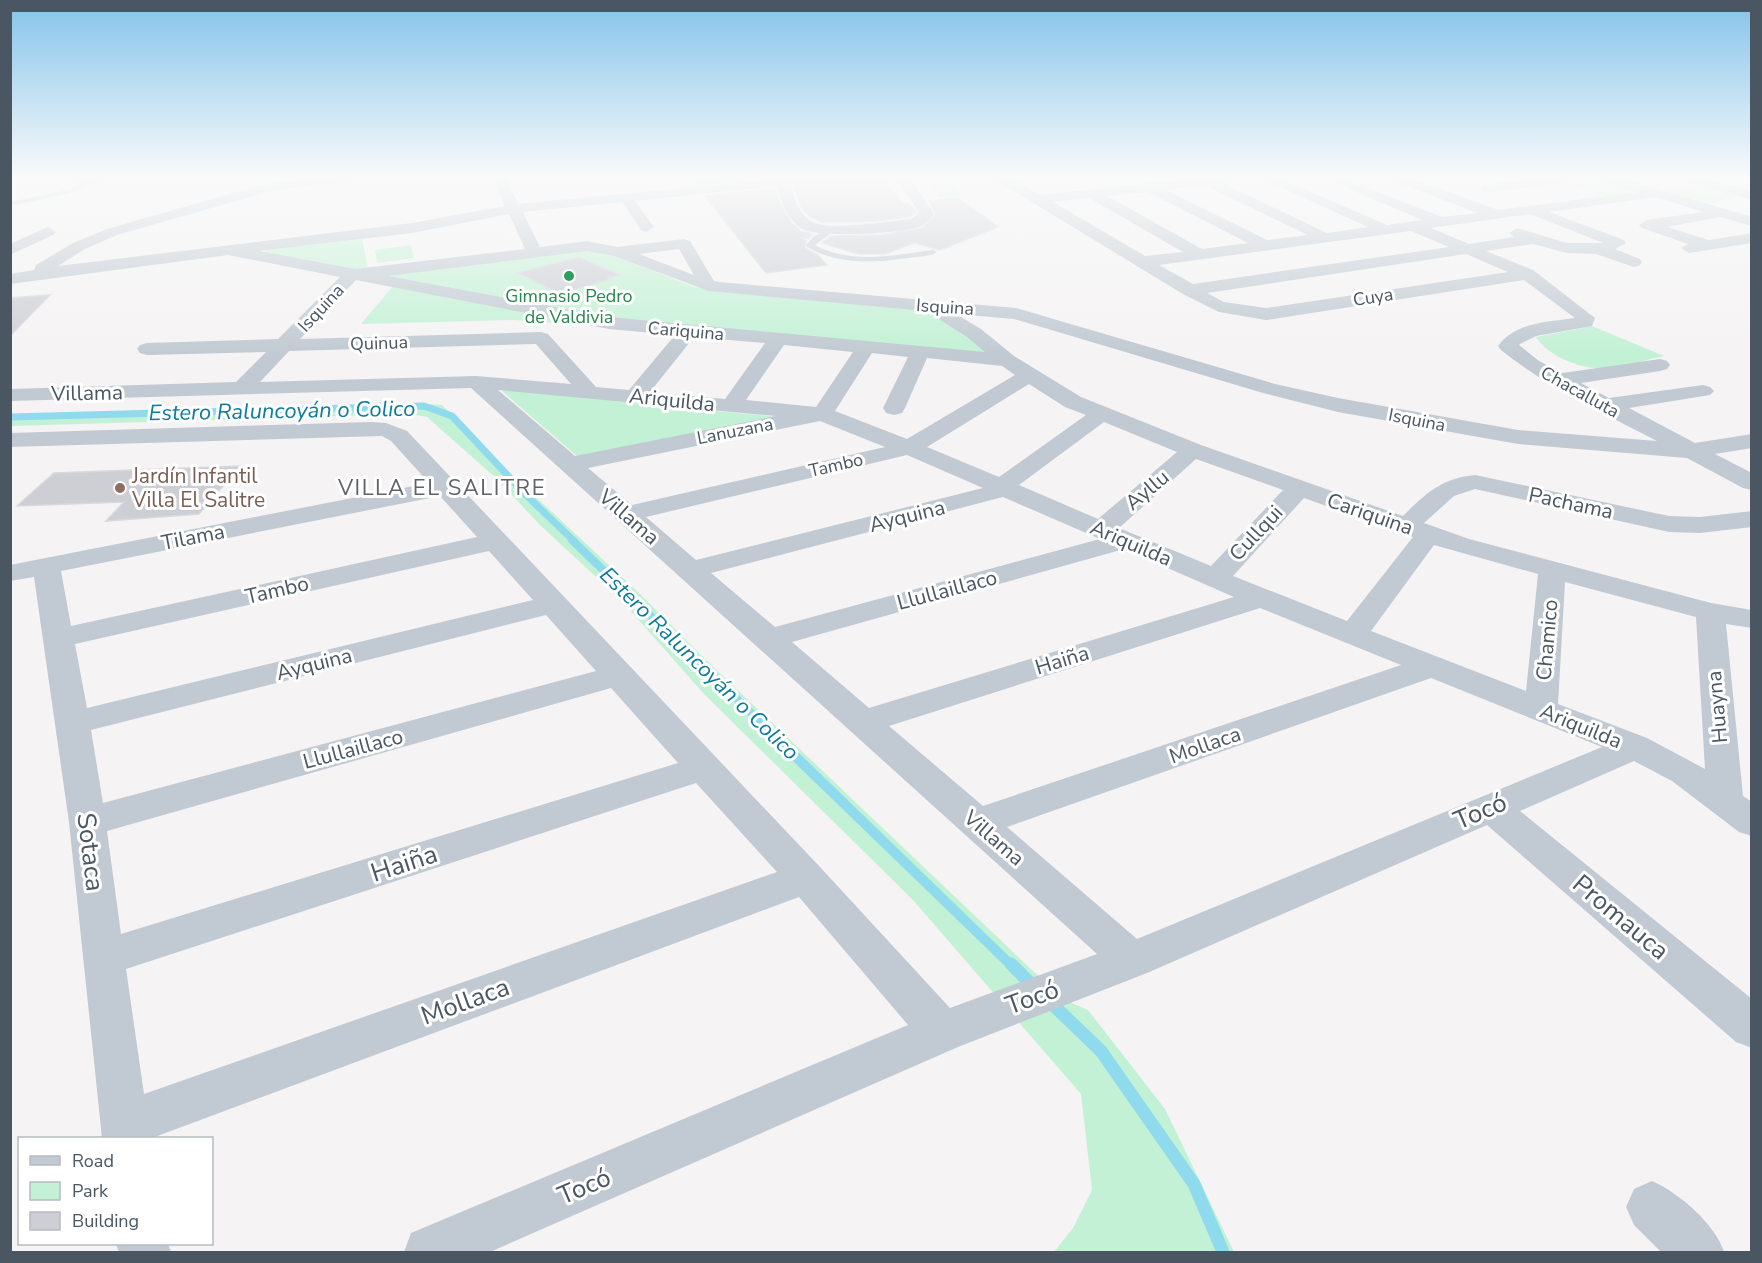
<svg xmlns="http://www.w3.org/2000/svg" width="1762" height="1263" viewBox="0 0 1762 1263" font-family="'Nunito Sans',sans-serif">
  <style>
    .green { fill: #c3f1d5 }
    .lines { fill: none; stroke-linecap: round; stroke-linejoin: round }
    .stream-far3 { stroke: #90daee; stroke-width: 7 }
    .stream-far2 { stroke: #90daee; stroke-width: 8 }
    .stream-far1 { stroke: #90daee; stroke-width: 10 }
    .stream { stroke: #90daee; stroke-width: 13 }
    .building { fill: #cdcfd5; stroke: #d7d9de; stroke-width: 1.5 }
    .service { fill: #c1cad2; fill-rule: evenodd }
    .minor { fill: #c1cad2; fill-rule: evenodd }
    .leisure-dot { fill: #2e9e5b; stroke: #fff; stroke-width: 2 }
    .education-dot { fill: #8d6e63; stroke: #fff; stroke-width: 2 }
    .labels { text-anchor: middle; stroke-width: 6; stroke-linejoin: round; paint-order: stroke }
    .far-leisure-label { font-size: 18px; fill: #27864d; stroke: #fff }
    .far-street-label { font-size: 18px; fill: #4a5661; stroke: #fff }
    .street-label { font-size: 21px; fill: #4a5661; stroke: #fff }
    .education-label { font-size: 21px; fill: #785e54; stroke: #fff; text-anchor: start }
    .water-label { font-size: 22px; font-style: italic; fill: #0c7c9b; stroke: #fff }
    .neighbourhood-label { font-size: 22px; letter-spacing: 1.5px; fill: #5f6368; stroke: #fff }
    .near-street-label { font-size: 26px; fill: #4a5661; stroke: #fff }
  </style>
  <rect width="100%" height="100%" fill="#f5f3f3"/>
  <g class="green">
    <path d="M 910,178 L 950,178 L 957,182 L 951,183 L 962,196 L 939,197 L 930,183 L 917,184 Z"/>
    <path d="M 1590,178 L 1603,178 L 1644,191 L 1604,196 L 1561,182 Z"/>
    <path d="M 1697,185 L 1737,196 L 1709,204 L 1663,190 Z"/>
    <path d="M 362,239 L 368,268 L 346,270 L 262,253 L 267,250 Z"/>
    <path d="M 411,245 L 414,258 L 377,263 L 375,250 Z"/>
    <path d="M 580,250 L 602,251 L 692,286 L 705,289 L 926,309 L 996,356 L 600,319 L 569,324 L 514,320 L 361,324 L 393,286 L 368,275 Z"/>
    <path d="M 1592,326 L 1664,356 C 1644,360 1622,368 1603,368 C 1581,370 1547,355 1536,337 Z"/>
    <path d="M 510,388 L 641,404 L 780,417 L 578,457 L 502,391 Z"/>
    <path d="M 410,403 L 442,405 L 511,474 L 638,592 L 706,660 L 1034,972 L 1072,1003 L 1088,1010 L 1165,1109 L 1234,1252 L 1054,1252 L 1073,1228 L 1092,1190 L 1081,1094 L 913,900 L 704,694 L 622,601 L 539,524 L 497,479 L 427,417 L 411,414 L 11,426 L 10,416 Z"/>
  </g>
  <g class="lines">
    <path class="stream-far3" d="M 10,417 L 424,406 L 452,416 L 526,495 L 574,541"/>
    <path class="stream-far2" d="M 572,540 L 768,729"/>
    <path class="stream-far1" d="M 766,728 L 1012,966"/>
    <g class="stream">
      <path d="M 1011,964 L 1033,986"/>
      <path d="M 1049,1001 L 1101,1051 L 1194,1184 L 1223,1252"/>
    </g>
  </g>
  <g class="building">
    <path d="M 693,178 L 765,178 L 696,185 Z"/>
    <path d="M 792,178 L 883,178 L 902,203 L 909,203 L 916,212 L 910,217 L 875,221 L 821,222 L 809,216 L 801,207 Z"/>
    <path d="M 775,188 L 781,205 L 791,222 L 801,231 L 813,234 L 808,239 L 802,237 L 806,241 L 805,248 L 818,255 L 827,265 L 766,273 L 705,196 Z"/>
    <path d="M 958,198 L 998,227 L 940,250 L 914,243 L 885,254 L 859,254 L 822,243 L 831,236 L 880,235 L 922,228 L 936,214 L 928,201 Z"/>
    <path d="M 579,257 L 619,275 L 608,278 L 611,279 L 560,294 L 518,273 Z"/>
    <path d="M 50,295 L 10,336 L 10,298 Z"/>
    <path d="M 240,466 L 199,514 L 106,521 L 124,502 L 17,506 L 54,473 Z"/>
  </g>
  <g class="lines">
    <g class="service">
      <path d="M 93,178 L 99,179 L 71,193 L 10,206 L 10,202 L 67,190 Z"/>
      <path d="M 830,228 L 834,230 L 833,232 L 815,245 C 852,265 893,255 933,250 L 937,252 C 930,257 918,256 909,258 C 873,263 840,265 807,247 L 806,245 L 814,236 Z"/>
    </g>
    <g class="minor">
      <path d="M 66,178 L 112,178 C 103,185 75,185 66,178 Z"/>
      <path d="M 306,178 L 359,178 L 352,182 L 296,187 L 260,194 L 117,235 L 85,249 L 58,266 L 412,223 L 505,206 L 492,178 L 506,178 L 518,204 L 790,178 C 792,194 797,213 813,222 C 828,231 891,221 911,219 L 919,213 L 896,178 L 910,178 L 934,214 C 931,218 926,224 921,226 C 905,234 817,238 802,229 C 788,220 780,201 777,186 L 635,201 L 654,227 L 646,232 L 641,230 L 622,202 L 523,212 L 540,247 L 587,241 L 617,247 L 684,239 L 690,241 L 714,281 L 719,282 L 1016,308 L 1275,384 L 1338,398 L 1518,430 L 1657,441 C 1604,413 1548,388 1501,350 L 1498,346 C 1515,322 1548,322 1575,318 L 1524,280 L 1266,320 L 1219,312 L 1183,294 L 1002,184 L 987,181 L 985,178 L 1011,178 L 1040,195 L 1195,178 L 1239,178 L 1237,181 L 1222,183 L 1327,233 L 1368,227 L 1260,178 L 1279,178 L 1387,225 L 1422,220 L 1324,178 L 1343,178 L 1442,217 L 1478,213 L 1393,181 L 1391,178 L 1411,178 L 1498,210 L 1637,192 L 1602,181 L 1600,178 L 1621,178 L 1752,217 L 1752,226 L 1720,217 L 1667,227 L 1709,240 L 1752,233 L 1752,243 L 1689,253 L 1681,248 L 1688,244 L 1642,228 L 1639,225 L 1647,220 L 1704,212 L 1656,197 L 1549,212 L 1624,240 L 1626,243 L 1615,249 L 1640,259 L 1642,262 L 1640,265 L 1634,267 L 1596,254 L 1567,253 L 1533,244 L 1486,251 L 1533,270 L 1595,318 L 1592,326 L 1536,336 L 1520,344 L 1519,345 L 1539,361 L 1563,373 L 1660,359 L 1667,361 L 1670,365 L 1667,369 L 1660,371 L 1581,383 L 1609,398 L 1703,385 L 1710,387 L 1714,391 L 1710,395 L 1629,408 L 1695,443 L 1752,434 L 1752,448 L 1715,454 L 1752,473 L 1752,490 L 1743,488 L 1687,458 L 1518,444 L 1338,412 L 1263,393 L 1014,319 L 956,314 L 981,329 L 1014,356 L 1081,397 L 1201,445 L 1403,516 C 1425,494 1442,478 1475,475 L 1669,516 L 1700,517 L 1752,511 L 1752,527 L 1700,533 L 1669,532 L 1475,489 L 1454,496 L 1424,523 L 1469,539 L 1711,603 L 1752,610 L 1752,628 L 1726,624 L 1743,796 L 1752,802 L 1752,836 L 1739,832 L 1672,781 L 1634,761 L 1520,811 L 1752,999 L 1752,1048 L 1736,1042 L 1487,825 L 1147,973 L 958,1047 L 490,1252 L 404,1252 L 411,1233 L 908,1025 L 799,897 L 152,1138 L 102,1138 L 69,822 L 34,577 L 10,581 L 10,565 L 429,483 L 391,441 L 382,436 L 10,447 L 10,433 L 371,422 L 386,423 L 407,431 L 820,867 L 950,1008 L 1097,954 L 471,388 L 10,401 L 10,389 L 236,382 L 266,352 L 147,355 L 140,353 L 137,349 L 140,345 L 147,343 L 278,339 L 340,277 L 228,255 L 10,284 L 10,274 L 34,270 L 36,265 L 73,243 L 107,229 L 253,187 ZM 1204,185 L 1308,235 L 1267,240 L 1166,190 ZM 1148,192 L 1248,243 L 1202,249 L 1107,196 ZM 1089,198 L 1183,252 L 1145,256 L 1053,202 ZM 509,214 L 525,249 L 355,269 L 259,251 L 412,233 ZM 1530,214 L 1603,243 L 1567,243 L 1517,228 L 1509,233 L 1514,237 L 1469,244 L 1431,228 ZM 1411,231 L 1449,247 L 1193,284 L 1159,265 ZM 679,249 L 694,275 L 639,254 ZM 587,251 L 614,256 L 709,291 L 926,311 L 967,337 L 985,352 L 609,317 L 388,276 ZM 1466,254 L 1508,272 L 1266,308 L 1224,302 L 1207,293 ZM 356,280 L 609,329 L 675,335 L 629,390 L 596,387 L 548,334 L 541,332 L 300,339 ZM 694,337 L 765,343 L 725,399 L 650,392 ZM 536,344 L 571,384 L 476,376 L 260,382 L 289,351 ZM 784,345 L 853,352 L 816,407 L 746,400 ZM 872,353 L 908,357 L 883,408 L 886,413 L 894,415 L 902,413 L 905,408 L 927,358 L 1002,366 L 1015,375 L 907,439 L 835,411 ZM 1029,384 L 1065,407 L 1086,415 L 999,477 L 927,447 ZM 498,390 L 776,416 L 575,456 ZM 820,421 L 885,447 L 632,505 L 588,468 ZM 1104,422 L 1177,452 L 1098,519 L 1019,485 ZM 907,455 L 983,488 L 696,560 L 646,517 ZM 1196,459 L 1283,490 L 1211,566 L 1119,528 ZM 440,496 L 477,537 L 71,626 L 61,571 ZM 1003,497 L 1100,539 L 775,627 L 711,573 ZM 1304,498 L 1413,537 L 1347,621 L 1233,576 ZM 1434,545 L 1538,574 L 1526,691 L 1371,631 ZM 1124,549 L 1234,597 L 869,708 L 792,642 ZM 489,551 L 533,600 L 87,708 L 75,644 ZM 1565,582 L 1696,617 L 1705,769 L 1647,738 L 1558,704 ZM 1260,608 L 1401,665 L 983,806 L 889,726 ZM 546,615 L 596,671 L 103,803 L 91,730 ZM 1431,678 L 1602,747 L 1137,939 L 1007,827 ZM 611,688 L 678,763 L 121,934 L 107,831 ZM 696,783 L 777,872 L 144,1094 L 126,969 Z"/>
      <path d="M 1536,178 L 1574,178 L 1567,182 L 1485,193 L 1478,189 L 1485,185 Z"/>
      <path d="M 1682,178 L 1704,178 L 1752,191 L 1752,200 L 1684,181 Z"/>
      <path d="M 48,227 L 56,232 L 53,235 L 10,255 L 10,244 Z"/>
      <path d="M 1652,1181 C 1679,1193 1715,1224 1724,1252 L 1661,1252 L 1634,1225 L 1626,1207 L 1634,1189 Z"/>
      <path d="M 116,1244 L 168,1244 L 171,1252 L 119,1252 Z"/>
    </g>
  </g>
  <linearGradient id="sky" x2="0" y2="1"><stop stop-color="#85c3ea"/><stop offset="0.5" stop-color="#fafafa"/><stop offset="1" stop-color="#fafafa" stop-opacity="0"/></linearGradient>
  <rect width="1762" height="355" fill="url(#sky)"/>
  <circle class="leisure-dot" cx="569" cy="276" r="6"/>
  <circle class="education-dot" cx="120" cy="488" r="6"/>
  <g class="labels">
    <g class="far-leisure-label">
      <text x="569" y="302">Gimnasio Pedro<tspan x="569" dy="21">de Valdivia</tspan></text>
    </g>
    <g class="far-street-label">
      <text transform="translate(1373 297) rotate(-9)" y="6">Cuya</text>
      <text transform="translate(945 307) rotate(4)" y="6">Isquina</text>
      <text transform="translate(321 308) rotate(-47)" y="6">Isquina</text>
      <text transform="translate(686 331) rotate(5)" y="6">Cariquina</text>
      <text transform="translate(379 343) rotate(-2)" y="6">Quinua</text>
      <text transform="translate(1580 392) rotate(29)" y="6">Chacalluta</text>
      <text transform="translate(1417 420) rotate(11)" y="6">Isquina</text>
      <text transform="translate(735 431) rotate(-11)" y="6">Lanuzana</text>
      <text transform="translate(836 465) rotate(-13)" y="6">Tambo</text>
    </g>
    <g class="street-label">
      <text transform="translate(87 393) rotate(-1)" y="7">Villama</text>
      <text transform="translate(672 400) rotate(6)" y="7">Ariquilda</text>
      <text transform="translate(1147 490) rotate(-40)" y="7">Ayllu</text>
      <text transform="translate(1571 503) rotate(12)" y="7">Pachama</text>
      <text transform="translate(1370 514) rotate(19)" y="7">Cariquina</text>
      <text transform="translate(907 516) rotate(-14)" y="7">Ayquina</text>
      <text transform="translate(629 517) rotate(41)" y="7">Villama</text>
      <text transform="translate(1256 533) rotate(-47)" y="7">Cullqui</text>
      <text transform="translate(193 537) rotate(-11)" y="7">Tilama</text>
      <text transform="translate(1131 543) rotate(23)" y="7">Ariquilda</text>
      <text transform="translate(277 590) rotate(-13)" y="7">Tambo</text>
      <text transform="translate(947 590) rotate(-15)" y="7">Llullaillaco</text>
      <text transform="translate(1547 640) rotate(-85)" y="7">Chamico</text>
      <text transform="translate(1062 660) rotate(-17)" y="7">Haiña</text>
      <text transform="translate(314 664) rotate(-14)" y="7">Ayquina</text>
      <text transform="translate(1717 707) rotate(-95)" y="7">Huayna</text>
      <text transform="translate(1581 726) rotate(22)" y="7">Ariquilda</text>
      <text transform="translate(1205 745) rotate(-19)" y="7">Mollaca</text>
      <text transform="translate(353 749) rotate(-15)" y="7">Llullaillaco</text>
      <text transform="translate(994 838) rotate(41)" y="7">Villama</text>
    </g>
    <g class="education-label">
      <text x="132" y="483">Jardín Infantil<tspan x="132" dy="24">Villa El Salitre</tspan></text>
    </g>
    <g class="water-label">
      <text transform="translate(282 410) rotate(-1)" y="8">Estero Raluncoyán o Colico</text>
      <text transform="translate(700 663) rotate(44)" y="8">Estero Raluncoyán o Colico</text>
    </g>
    <g class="neighbourhood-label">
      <text x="442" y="495">VILLA EL SALITRE</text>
    </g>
    <g class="near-street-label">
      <text transform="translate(1480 811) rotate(-23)" y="9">Tocó</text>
      <text transform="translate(91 852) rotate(83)" y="9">Sotaca</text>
      <text transform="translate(404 863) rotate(-18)" y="9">Haiña</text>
      <text transform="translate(1621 917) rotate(40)" y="9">Promauca</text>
      <text transform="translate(1032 997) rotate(-20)" y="9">Tocó</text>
      <text transform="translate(465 1001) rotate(-20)" y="9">Mollaca</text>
      <text transform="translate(584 1186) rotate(-23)" y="9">Tocó</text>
    </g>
  </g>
  <rect width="1762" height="1263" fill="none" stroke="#4a5661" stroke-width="24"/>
  <rect x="18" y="1137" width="195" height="108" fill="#ffffff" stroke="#b7bbc0" stroke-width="1.5"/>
  <rect x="30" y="1156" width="30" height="9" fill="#c1cad2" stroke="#b7bbc0" stroke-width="1.5"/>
  <text x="72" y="1167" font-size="18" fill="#4a5661">Road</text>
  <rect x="30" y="1182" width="30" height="18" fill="#c3f1d5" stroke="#b7bbc0" stroke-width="1.5"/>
  <text x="72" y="1197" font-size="18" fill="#4a5661">Park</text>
  <rect x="30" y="1212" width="30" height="18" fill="#cdcfd5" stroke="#b7bbc0" stroke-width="1.5"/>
  <text x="72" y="1227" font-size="18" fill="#4a5661">Building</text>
</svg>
